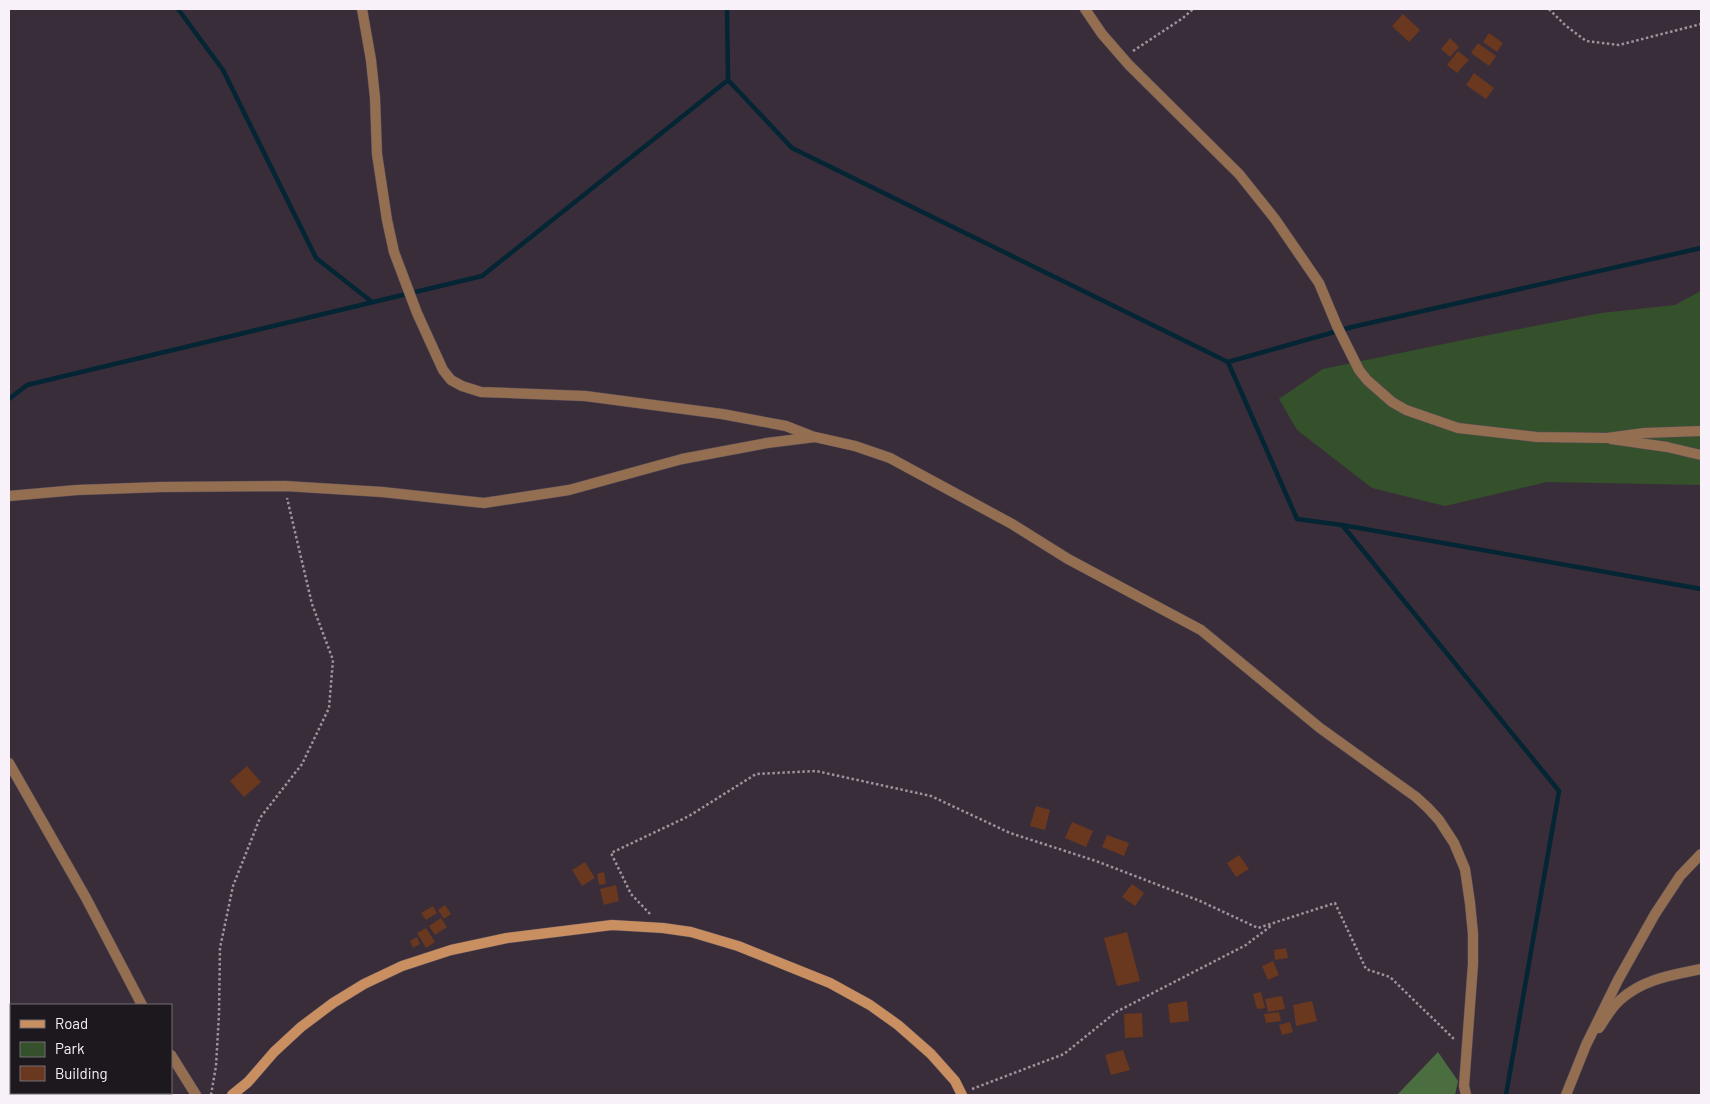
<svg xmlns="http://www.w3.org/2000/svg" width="1710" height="1104" viewBox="0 0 1710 1104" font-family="Barlow,sans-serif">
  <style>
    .green { fill: #34512b }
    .forest { fill: #4b6e41 }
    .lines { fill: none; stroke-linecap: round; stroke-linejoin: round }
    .stream { stroke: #032534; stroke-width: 4.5 }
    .building { fill: #69381e }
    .minor-casing { stroke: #584c58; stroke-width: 11 }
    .tertiary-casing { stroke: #584c58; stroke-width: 11 }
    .secondary-casing { stroke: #584c58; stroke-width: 11 }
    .path { stroke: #9e949e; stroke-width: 2.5; stroke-dasharray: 2.5 2.5; stroke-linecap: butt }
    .minor { stroke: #936e51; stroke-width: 10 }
    .tertiary { stroke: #936e51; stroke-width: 10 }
    .secondary { stroke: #ca8f60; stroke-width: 10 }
  </style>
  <rect width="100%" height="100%" fill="#392d39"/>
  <path class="green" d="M 1701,291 L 1701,485 L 1547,482 L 1445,506 L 1372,488 L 1297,430 L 1279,399 L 1323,369 L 1463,340 L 1601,313 L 1675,305 Z"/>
  <path class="forest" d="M 1438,1052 L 1458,1081 L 1455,1095 L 1397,1095 Z"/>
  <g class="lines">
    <g class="stream">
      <path d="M 178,9 L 223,70 L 316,258 L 372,302"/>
      <path d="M 727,9 L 728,80 L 792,148 L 1228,362 L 1297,519 L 1342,525 L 1701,589"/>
      <path d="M 1228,362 L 1352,327 L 1701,248"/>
      <path d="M 9,399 L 27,385 L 482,276 L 728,80"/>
      <path d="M 1343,526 L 1559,791 L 1506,1095"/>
    </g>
  </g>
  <g class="building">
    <path d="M 1403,14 L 1420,30 L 1409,42 L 1392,26 Z"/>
    <path d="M 1489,33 L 1503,43 L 1497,52 L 1483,42 Z"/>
    <path d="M 1450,38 L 1459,47 L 1450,57 L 1441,49 Z"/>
    <path d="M 1478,43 L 1496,56 L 1489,66 L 1471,53 Z"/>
    <path d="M 1458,51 L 1469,60 L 1457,73 L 1447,65 Z"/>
    <path d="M 1474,73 L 1494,88 L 1486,99 L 1466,85 Z"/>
    <path d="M 247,766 L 261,782 L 244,797 L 230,781 Z"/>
    <path d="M 1036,806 L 1050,810 L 1045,830 L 1030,826 Z"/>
    <path d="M 1072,822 L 1093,831 L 1086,847 L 1065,838 Z"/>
    <path d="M 1107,835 L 1129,843 L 1124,856 L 1102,847 Z"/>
    <path d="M 1239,855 L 1249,869 L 1236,877 L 1227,863 Z"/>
    <path d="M 585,862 L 595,878 L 582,886 L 572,870 Z"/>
    <path d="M 604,872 L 606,884 L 599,885 L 597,874 Z"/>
    <path d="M 1132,884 L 1144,893 L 1135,906 L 1122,897 Z"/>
    <path d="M 616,885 L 619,901 L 604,905 L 600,889 Z"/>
    <path d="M 445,905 L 451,914 L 444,919 L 438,910 Z"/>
    <path d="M 433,906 L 437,913 L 426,920 L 421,913 Z"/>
    <path d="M 441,918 L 447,927 L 435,935 L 429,926 Z"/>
    <path d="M 426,928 L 435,942 L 426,948 L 417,933 Z"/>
    <path d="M 1127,932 L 1140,981 L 1117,986 L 1104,938 Z"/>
    <path d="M 417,937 L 420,944 L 413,948 L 410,941 Z"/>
    <path d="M 1286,948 L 1288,958 L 1275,960 L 1274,950 Z"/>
    <path d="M 1273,961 L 1279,975 L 1268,980 L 1262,966 Z"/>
    <path d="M 1261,992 L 1265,1008 L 1257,1009 L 1253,994 Z"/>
    <path d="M 1282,996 L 1285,1009 L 1268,1012 L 1265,999 Z"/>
    <path d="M 1187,1001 L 1189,1021 L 1170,1023 L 1168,1004 Z"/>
    <path d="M 1312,1001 L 1317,1021 L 1296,1026 L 1293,1005 Z"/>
    <path d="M 1279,1012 L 1281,1021 L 1266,1023 L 1264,1014 Z"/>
    <path d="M 1142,1013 L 1143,1037 L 1125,1038 L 1124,1014 Z"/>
    <path d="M 1290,1022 L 1293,1032 L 1282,1035 L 1279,1025 Z"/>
    <path d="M 1123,1050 L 1130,1070 L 1111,1075 L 1105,1055 Z"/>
  </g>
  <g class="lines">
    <g class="minor-casing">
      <g id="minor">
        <path d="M 362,9 L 371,60 L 375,98 L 377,154 L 387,220 L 394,252 L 417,313 L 443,370 L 451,380 L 462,386 L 481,392 L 585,396 L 722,414 L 786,426 L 814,437"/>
        <path d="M 1611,439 L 1667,447 L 1701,455"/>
        <path d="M 9,496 L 77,490 L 161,487 L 285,486 L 382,492 L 484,503 L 569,490 L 682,459 L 767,443 L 815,437 L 855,446 L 890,458 L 1012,524 L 1068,559 L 1201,630 L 1320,728 L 1416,797 L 1428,808 L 1439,820 L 1454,843 L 1465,869 L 1470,903 L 1473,934 L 1473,964 L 1464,1086 L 1466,1095"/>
        <path d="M 9,763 L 86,898 L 142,1005"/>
        <path d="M 1599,1028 C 1605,1019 1611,1008 1620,1000 C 1643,979 1672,975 1701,969"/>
        <path d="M 171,1055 L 196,1095"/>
        <path d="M 1566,1095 L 1586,1045 L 1618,980 L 1655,914 L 1680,876 L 1701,854"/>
      </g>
    </g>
    <g class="tertiary-casing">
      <path id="tertiary" d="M 1085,9 L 1102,34 L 1129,65 L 1239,174 L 1275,219 L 1319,283 L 1337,326 L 1359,370 L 1367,380 L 1392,402 L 1406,410 L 1458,428 L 1537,437 L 1607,438 L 1644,433 L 1701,431"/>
    </g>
    <g class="secondary-casing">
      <path id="secondary" d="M 232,1095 L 248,1082 L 274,1052 L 301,1027 L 333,1003 L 364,984 L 402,966 L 451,950 L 507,938 L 612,925 L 663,928 L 691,932 L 738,946 L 830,983 L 870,1005 L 898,1025 L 931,1054 L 955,1081 L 962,1095"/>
    </g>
    <g class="path">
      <path d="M 1549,9 L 1565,25 L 1586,41 L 1619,45 L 1701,24"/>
      <path d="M 1133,51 L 1183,18 L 1193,9"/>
      <path d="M 650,914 L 631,894 L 611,853 L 689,816 L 756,774 L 816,771 L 931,796 L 1010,833 L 1096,861 L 1200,901 L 1258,928 L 1335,903 L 1366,969 L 1390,977 L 1455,1040"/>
      <path d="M 972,1089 L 1064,1054 L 1116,1012 L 1246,945 L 1272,925"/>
      <path d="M 211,1095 L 216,1066 L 219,1014 L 220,948 L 233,886 L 260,818 L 302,764 L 329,708 L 333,660 L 312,604 L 287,498"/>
    </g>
    <use href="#minor" class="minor"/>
    <use href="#tertiary" class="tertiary"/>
    <use href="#secondary" class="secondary"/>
  </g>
  <rect width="1710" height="1104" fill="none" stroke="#f9f1f9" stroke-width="20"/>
  <rect x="10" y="1004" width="162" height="90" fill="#1d181d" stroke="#756f75"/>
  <rect x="20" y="1020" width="25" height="8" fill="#ca8f60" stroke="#756f75"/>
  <text x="55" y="1029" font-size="15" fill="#f9f1f9">Road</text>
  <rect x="20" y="1042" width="25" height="15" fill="#34512b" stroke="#756f75"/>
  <text x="55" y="1054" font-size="15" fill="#f9f1f9">Park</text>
  <rect x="20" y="1066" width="25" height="15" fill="#69381e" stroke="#756f75"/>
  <text x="55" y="1079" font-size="15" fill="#f9f1f9">Building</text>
</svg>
